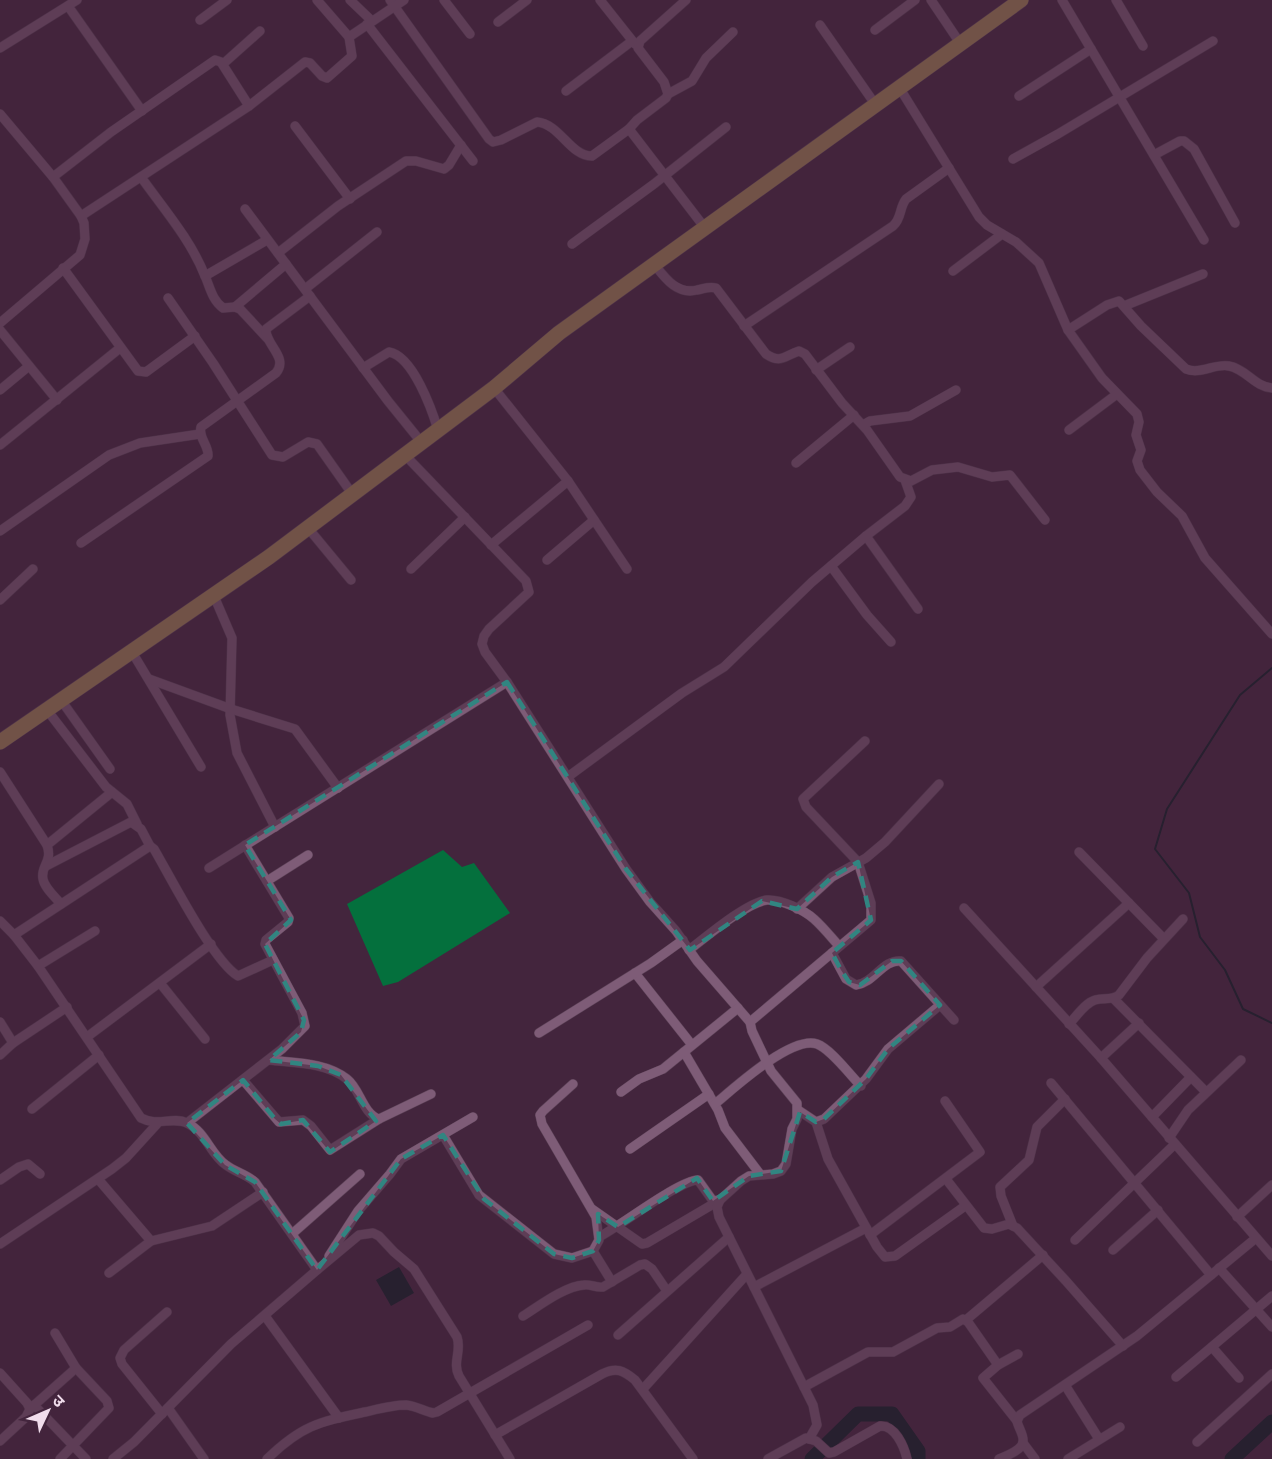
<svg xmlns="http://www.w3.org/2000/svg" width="1272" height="1459" viewBox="0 0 1272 1459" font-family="'IBM Plex Serif','Noto Sans Devanagari',serif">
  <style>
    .forest { fill: #04703d }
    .water { fill: #051b20 }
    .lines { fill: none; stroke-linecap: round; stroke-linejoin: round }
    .stream { stroke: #051b20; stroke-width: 2 }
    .river { stroke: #051b20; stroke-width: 15 }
    .minor-casing { stroke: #5d4358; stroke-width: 10 }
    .primary-casing { stroke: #5d4358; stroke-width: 16 }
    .minor { stroke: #7e5c77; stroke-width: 9 }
    .primary { stroke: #a88a55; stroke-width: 15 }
    .marked { fill: none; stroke: #318581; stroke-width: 4.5; stroke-dasharray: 12 8; stroke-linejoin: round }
  </style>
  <rect width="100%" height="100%" fill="#43253d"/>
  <path class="forest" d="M 443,850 L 462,867 L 474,863 L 510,913 L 398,982 L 383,986 L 347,904 Z"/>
  <path class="water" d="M 399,1267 L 414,1293 L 391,1306 L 376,1280 Z"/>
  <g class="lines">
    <path class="stream" d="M 1272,668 L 1240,695 L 1167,809 L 1155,849 L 1189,893 L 1200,937 L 1225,970 L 1243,1009 L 1272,1023"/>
    <g class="river">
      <path d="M 812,1459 L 858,1414 L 892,1414 L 918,1451 L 918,1459"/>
      <path d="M 1232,1459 L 1272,1422"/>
    </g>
    <g class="minor-casing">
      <g id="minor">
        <path d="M 317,0 L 349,37"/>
        <path d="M 350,0 L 372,21"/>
        <path d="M 390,0 L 489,139 L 493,142 L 501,140 L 537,122 C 560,124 570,156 592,156 L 629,129"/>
        <path d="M 444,0 L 470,34"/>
        <path d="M 600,0 L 635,44"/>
        <path d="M 686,0 L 640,41 L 638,48 L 664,82 L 668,94 L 666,98 L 637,120 L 629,129 L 705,228"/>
        <path d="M 931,0 L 960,43"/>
        <path d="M 1062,0 L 1204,240"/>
        <path d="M 1116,0 L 1143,46"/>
        <path d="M 68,6 L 142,111"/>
        <path d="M 200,20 L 227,0"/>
        <path d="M 498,22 L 527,0"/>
        <path d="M 367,24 L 473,161"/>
        <path d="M 820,25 L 875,104"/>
        <path d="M 875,30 L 915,0"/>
        <path d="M 0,48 L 77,0"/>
        <path d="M 223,64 L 260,31"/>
        <path d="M 899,87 L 979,217 L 987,225 L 1016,242 L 1039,263 L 1068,330 L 1102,378 L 1137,414 L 1139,422 L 1136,435 L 1141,450 L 1137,461 L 1140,470 L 1157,492 L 1182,516 L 1205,558 L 1272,634"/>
        <path d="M 566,91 L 632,41"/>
        <path d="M 668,94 L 692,81 L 706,58 L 733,32"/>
        <path d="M 1019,96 L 1091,49"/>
        <path d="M 0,114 L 53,177 L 81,216 L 84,223 L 85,239 L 80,255 L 0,323"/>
        <path d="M 295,126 L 350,199"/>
        <path d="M 1154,155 L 1180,141 L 1184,141 L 1194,149 L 1235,223"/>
        <path d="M 1013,159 L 1058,134 L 1213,41"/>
        <path d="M 53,177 L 111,132 L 215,60 L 221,62 L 249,106"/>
        <path d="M 141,177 C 163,208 191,240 205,276 C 210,287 212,300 223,308 L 235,307 L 240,309 L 267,338"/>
        <path d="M 245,209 L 388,401 L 422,443"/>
        <path d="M 81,216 L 249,106 L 305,62 L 310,63 L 322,76 L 327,78 L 352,56 L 349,37 L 404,0"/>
        <path d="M 572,244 L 654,184 L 726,127"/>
        <path d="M 278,253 L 338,206 L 406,161 L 416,161 L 444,169 L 449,165 L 461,145"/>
        <path d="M 654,264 C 665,278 677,295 697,290 C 704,289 708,286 716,288 L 766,354 C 781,364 784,356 799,351 L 805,354 L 842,403 L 867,430 L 900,477 L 911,481 L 932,470 L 958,467 L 992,477 L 1010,475 L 1045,520"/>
        <path d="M 63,268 L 138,371 L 146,372 L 195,336"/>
        <path d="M 953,271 L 1002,234"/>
        <path d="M 205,276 L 267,240"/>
        <path d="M 305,289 L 377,232"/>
        <path d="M 168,298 L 213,363 L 272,455 L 283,457 L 308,442 L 317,444 L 353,495"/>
        <path d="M 1124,306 L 1203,274"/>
        <path d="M 235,307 L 286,264"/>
        <path d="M 744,326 L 893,226 C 902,218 899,208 906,199 L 949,168"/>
        <path d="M 0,330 L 57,400"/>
        <path d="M 1068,330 L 1107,305 L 1119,301 L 1141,326 L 1186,369 C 1200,375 1215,363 1229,366 C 1246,369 1255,387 1272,388"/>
        <path d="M 363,368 L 389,352 C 413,356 432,410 438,430"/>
        <path d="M 816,370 L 850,347"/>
        <path d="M 494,388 L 568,481 L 627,569"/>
        <path d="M 0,390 L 29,366"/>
        <path d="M 863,425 L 870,421 L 910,416 L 956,390"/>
        <path d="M 1069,430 L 1117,394"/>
        <path d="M 0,445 L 120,348"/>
        <path d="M 404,454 L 526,581 L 529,592 L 489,629 L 484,636 L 482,644 L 485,652 L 507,682 L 626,869 L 650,902 L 676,931 L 697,961 L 750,1022"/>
        <path d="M 796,463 L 854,415"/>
        <path d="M 308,528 L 351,580"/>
        <path d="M 0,531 L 109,455 L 140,443 L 200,434"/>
        <path d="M 866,536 L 918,609"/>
        <path d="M 81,543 L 208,456 C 209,445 198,438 201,427 L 276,373 C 289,357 265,345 266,329 L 310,296"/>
        <path d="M 491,545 L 568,481"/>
        <path d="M 547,560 L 594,520"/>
        <path d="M 831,566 L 867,615 L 891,642"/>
        <path d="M 411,569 L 465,517"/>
        <path d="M 214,596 L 232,638 L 230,715 L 237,753 L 275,827"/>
        <path d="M 0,600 L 33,569"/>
        <path d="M 132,652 L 201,767"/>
        <path d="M 149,679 L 231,709 L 295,729 L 338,788"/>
        <path d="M 61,700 L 110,769"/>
        <path d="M 47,710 L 106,787 L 127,804 L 137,824"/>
        <path d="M 0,772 L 47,845 C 53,862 40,866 43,879 C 44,887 55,897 61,904"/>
        <path d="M 569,776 L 682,693 L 724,667 L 812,582 L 866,536 L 905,506 L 911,497 L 905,480"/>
        <path d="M 47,845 L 112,792"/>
        <path d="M 1079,852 L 1164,939"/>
        <path d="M 46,866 L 131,822 L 141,829 L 150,846"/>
        <path d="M 209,868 L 507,682"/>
        <path d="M 267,881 L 308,855"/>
        <path d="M 964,908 L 1101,1058 L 1272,1256"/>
        <path d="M 797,909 L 832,877 L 866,858 L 885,842 L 939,784"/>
        <path d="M 0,921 L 14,935 L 38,966 L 141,1118 C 158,1127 172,1116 187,1123 C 206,1132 210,1154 226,1165 C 235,1172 246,1174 255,1182 L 317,1270 L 231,1344 L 134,1442 L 113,1459"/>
        <path d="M 14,935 L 150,846 L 154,849 C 171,878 213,961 238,976 L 273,960"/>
        <path d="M 689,950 C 706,937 747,902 767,900 C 781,899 804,910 814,919 C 823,927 831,937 839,946"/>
        <path d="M 832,953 L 846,979 L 856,985 C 874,983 883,959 901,961 L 954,1020"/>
        <path d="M 38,966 L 95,931"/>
        <path d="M 635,973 L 692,1045"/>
        <path d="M 160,983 L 205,1039"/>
        <path d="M 1036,987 L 1129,903"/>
        <path d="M 1114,999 L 1206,1092"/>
        <path d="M 0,1022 L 13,1043 L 0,1055"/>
        <path d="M 1069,1024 C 1076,1017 1085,1003 1095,1000 C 1104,997 1111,1001 1119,995 L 1147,958 L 1183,919"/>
        <path d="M 539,1033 L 651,963 L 683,940"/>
        <path d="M 87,1037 L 211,944"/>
        <path d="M 13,1043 L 67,1007"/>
        <path d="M 684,1052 L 718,1110 L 725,1128 L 760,1174"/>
        <path d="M 1101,1058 L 1139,1023"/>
        <path d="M 269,1060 C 294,1063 326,1062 347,1079 C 360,1089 363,1114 379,1119 L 431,1094"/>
        <path d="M 243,1080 L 279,1122 L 303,1120 L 311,1126 L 330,1150 L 379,1119"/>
        <path d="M 1051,1083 L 1211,1275"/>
        <path d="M 573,1084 L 543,1111 L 540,1115 L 542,1124 L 596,1217 L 599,1240 L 593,1251 L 612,1282"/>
        <path d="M 621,1092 L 639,1079 L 663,1069 L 738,1008"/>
        <path d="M 715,1104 C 734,1088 792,1035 817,1044 C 831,1049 850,1075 861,1086"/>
        <path d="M 32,1109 L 99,1055"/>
        <path d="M 798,1110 L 816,1122 L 824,1119 L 866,1079 L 888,1049 L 940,1005"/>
        <path d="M 1152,1117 L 1191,1077"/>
        <path d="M 816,1122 L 828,1159 L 877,1247 L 885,1257 L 895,1256 L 965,1206"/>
        <path d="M 187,1123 L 282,1049 L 305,1026 L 302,1013 L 265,944 L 266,940 L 288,922 L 289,918 L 245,845"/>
        <path d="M 443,1135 L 479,1195 L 554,1254 L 572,1258 L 593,1251"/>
        <path d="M 1169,1138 L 1188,1110 L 1241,1060"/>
        <path d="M 630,1149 L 709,1094"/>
        <path d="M 98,1179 L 151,1241"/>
        <path d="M 946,1179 L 984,1228 L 992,1229 L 1009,1224 L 1017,1228 L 1066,1281 L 1123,1346"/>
        <path d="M 0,1180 L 19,1167 L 28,1164 L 40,1174"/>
        <path d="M 592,1209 L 642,1244 L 647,1243 L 720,1200"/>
        <path d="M 1237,1217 L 1272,1185"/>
        <path d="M 1013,1226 L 1001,1196 L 1000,1187 L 1029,1160 L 1037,1127 L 1065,1099"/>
        <path d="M 292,1234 L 360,1174"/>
        <path d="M 870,1235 L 980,1152 L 945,1101"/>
        <path d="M 599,1237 C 622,1225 678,1181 698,1180 L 713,1201 L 720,1200"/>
        <path d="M 1075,1240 L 1175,1144"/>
        <path d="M 0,1244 L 112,1169 L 126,1158 L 157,1124"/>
        <path d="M 1113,1250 L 1158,1210"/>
        <path d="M 329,1256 L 358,1211 L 390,1174 L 401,1159 L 473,1117"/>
        <path d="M 1219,1268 L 1272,1327"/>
        <path d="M 317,1270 L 359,1235 L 373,1233 L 379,1236 L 394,1252 L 414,1269 L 457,1337 C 462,1351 452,1362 459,1376 L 510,1459"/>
        <path d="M 109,1273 L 151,1241 L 212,1226 L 263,1192"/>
        <path d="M 754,1287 L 866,1228"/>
        <path d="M 265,1316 L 339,1418"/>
        <path d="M 523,1316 C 539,1306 565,1286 584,1285 C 591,1284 595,1288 603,1287 L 640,1265 L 645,1264 L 652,1269 L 667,1291"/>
        <path d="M 966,1320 L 1043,1255"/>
        <path d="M 55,1333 L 76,1368 L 107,1401 L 109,1408 L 60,1459"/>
        <path d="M 618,1335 L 729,1237"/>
        <path d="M 1212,1347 L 1239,1378"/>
        <path d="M 0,1373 L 27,1403 L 30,1409 L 26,1417 L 0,1441"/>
        <path d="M 1176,1377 L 1272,1296"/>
        <path d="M 1065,1385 L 1099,1439"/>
        <path d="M 804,1387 L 868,1352 L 893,1352 L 937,1328 L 950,1327 L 963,1319 L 968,1322 L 998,1365"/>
        <path d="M 643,1389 L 747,1274"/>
        <path d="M 34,1405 L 86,1459"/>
        <path d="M 31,1408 L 76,1368"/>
        <path d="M 168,1408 L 204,1459"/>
        <path d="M 162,1414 L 122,1364 L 120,1358 L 124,1350 L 167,1312"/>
        <path d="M 1017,1421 L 983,1378 L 998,1365 L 1018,1354"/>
        <path d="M 495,1435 L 602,1374 C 616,1367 623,1370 635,1380 L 693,1459"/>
        <path d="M 809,1439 L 817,1425 L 813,1405 L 719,1217 L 717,1207 L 720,1200 L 741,1181 L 749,1176 L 773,1174 L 781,1171 L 786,1164 L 792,1129 L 797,1119 L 797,1103 L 771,1071 L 752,1031 L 750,1022 L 871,920 L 871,903 L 858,862 L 806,807 L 803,799 L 865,741"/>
        <path d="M 1197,1442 L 1272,1374"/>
        <path d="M 1023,1443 L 1035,1459"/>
        <path d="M 267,1459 C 302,1425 319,1422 365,1412 C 378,1409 393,1405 406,1405 C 416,1406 424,1411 433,1413 L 437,1412 L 588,1325"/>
        <path d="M 768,1459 L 806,1438 L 816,1441 L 829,1453 L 834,1452 L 880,1426 C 895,1425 904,1446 907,1459"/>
        <path d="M 999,1459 C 1006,1456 1023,1450 1023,1441 C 1024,1435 1018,1427 1017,1421 L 1020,1415 L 1137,1336 L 1256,1238"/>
        <path d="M 1068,1459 L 1120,1427"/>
      </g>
    </g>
    <g class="primary-casing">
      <path id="primary" d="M 0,742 L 269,557 L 494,388 L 559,333 L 1021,0"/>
    </g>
    <use href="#minor" class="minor"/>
    <use href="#primary" class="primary"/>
  </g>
  <path d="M0 0H1272V1459H0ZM 507,682 L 626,869 L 690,950 L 762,901 L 797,909 L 832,877 L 858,862 L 871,920 L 832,953 L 841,970 L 849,982 L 860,985 L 892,961 L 901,961 L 940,1005 L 888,1049 L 866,1079 L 824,1119 L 816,1122 L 800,1112 L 781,1171 L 749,1176 L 713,1201 L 697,1178 L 618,1227 L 598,1214 L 599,1240 L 593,1251 L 572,1258 L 554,1254 L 484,1199 L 443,1135 L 401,1159 L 317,1270 L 255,1182 L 225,1165 L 187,1123 L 243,1080 L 275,1119 L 281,1124 L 303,1120 L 330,1152 L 376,1121 L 341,1075 L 318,1066 L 269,1060 L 301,1032 L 304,1020 L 265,944 L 291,920 L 245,845 Z" fill="#43253d" fill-opacity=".55" fill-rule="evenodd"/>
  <path class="marked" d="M 507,682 L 626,869 L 690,950 L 762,901 L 797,909 L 832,877 L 858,862 L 871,920 L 832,953 L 841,970 L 849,982 L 860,985 L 892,961 L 901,961 L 940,1005 L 888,1049 L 866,1079 L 824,1119 L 816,1122 L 800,1112 L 781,1171 L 749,1176 L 713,1201 L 697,1178 L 618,1227 L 598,1214 L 599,1240 L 593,1251 L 572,1258 L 554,1254 L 484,1199 L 443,1135 L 401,1159 L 317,1270 L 255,1182 L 225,1165 L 187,1123 L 243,1080 L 275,1119 L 281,1124 L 303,1120 L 330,1152 L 376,1121 L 341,1075 L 318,1066 L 269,1060 L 301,1032 L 304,1020 L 265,944 L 291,920 L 245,845 Z"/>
  <g transform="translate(48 1411) rotate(46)" stroke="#43253d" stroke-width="4.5" paint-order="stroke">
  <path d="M0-4.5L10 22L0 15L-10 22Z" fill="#f1ddec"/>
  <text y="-9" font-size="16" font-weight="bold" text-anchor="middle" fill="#f1ddec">उ</text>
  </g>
</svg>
